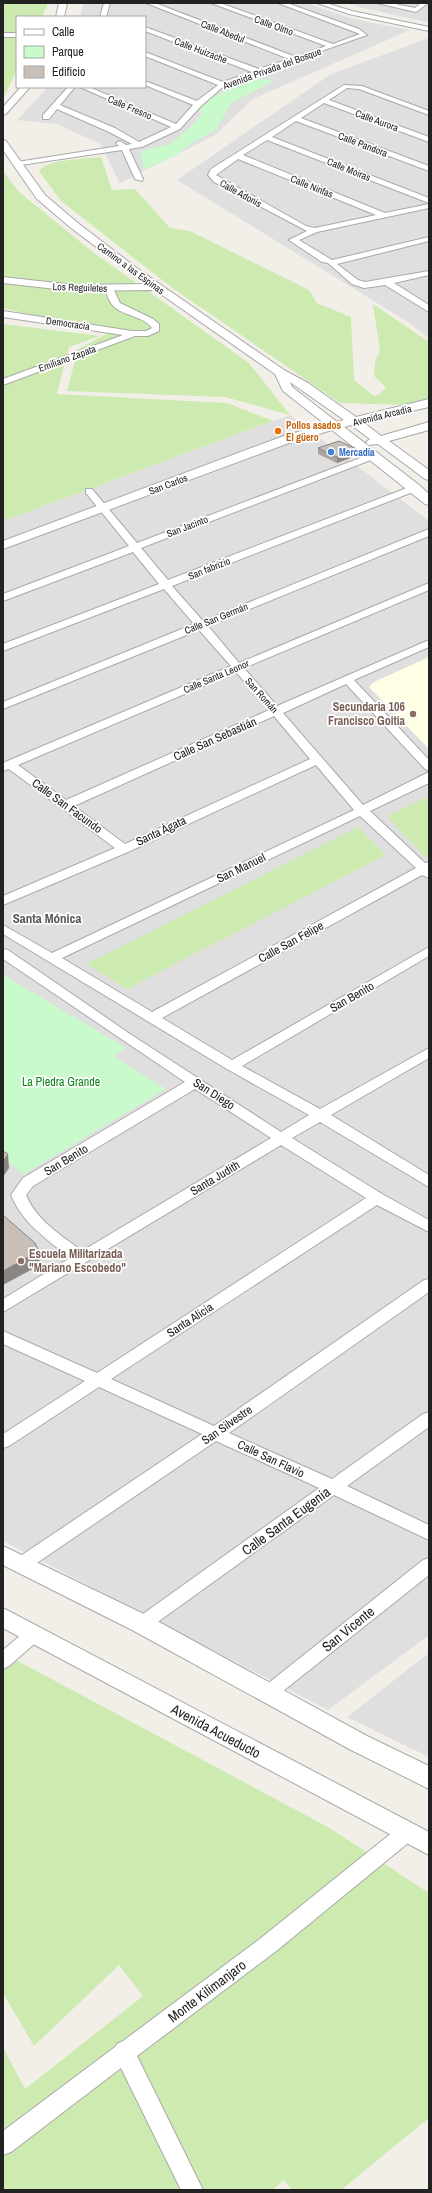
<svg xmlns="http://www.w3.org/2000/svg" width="432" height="2193" viewBox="0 0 432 2193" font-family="'Archivo Narrow',sans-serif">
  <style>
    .residential { fill: #e0dfdf }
    .education { fill: #ffffe5 }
    .grass { fill: #cdebb0 }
    .park { fill: #c8facc }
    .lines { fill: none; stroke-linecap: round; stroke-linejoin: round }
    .minor-casing { stroke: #a9a9a9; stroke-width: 2 }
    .tertiary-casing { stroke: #a9a9a9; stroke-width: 2 }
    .minor { fill: #fff; fill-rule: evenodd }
    .tertiary { fill: #fff; fill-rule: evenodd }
    .wall { fill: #aba49e }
    .shaded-wall { fill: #8b8681 }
    .building { fill: #c7bfb8; stroke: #8b8681 }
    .food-dot { fill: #e8710a; stroke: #fff; stroke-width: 1.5 }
    .shop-dot { fill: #3f7fe0; stroke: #fff; stroke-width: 1.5 }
    .education-dot { fill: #8d6e63; stroke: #fff; stroke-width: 1.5 }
    .labels { text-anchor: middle; stroke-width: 3.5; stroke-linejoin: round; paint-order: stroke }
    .far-street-label { font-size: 10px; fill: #222; stroke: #fff }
    .far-food-label { font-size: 10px; font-weight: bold; fill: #c56008; stroke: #fff; text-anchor: start }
    .far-shop-label { font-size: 10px; font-weight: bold; fill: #366cbe; stroke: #fff; text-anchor: start }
    .education-label { font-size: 12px; font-weight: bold; fill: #785e54; stroke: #fff; text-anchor: end }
    .street-label { font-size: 12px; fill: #222; stroke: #fff }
    .park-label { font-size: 12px; fill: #0c8416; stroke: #fff }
    .neighbourhood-label { font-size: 13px; font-weight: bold; fill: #555; stroke: #fff }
    .near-street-label { font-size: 14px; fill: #222; stroke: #fff }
  </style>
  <rect width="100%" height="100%" fill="#f2efe9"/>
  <g class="residential">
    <path d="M 84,3 L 306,3 L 353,19 L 410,30 L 253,99 L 215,135 L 120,183 L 100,144 L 57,124 L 17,120 L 48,87 L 145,87 L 145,17 L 80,17 Z"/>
    <path d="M 347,3 L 429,3 L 429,20 L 426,22 L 363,8 Z"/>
    <path d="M 429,38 L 429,338 L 408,322 L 177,180 L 331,74 Z"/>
    <path d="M 290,415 L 429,521 L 429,1635 L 328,1710 L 3,1541 L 3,521 Z"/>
    <path d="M 429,1653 L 429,1757 L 347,1717 Z"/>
  </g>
  <path class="education" d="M 429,657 L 429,749 L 369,687 L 374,682 Z"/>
  <g class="grass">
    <path d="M 3,3 L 48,3 L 42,17 L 17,17 L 17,70 L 3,99 Z"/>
    <path d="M 101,157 L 112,190 L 135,189 L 170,228 L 190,231 L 309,290 L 317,303 L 351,317 L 354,380 L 374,396 L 380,394 L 386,387 L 374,376 L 375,362 L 380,351 L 373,304 L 426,340 L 429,339 L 429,399 L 407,405 L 340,403 L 171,287 L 61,201 L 39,171 C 47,159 86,159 101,157 Z"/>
    <path d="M 3,171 L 19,192 L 94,253 L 249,363 L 290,415 L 225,397 L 67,391 L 78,349 L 108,333 L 3,308 Z"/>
    <path d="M 3,324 L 100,336 L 69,347 L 57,394 L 227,403 L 273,421 L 3,521 Z"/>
    <path d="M 429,796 L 429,858 L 426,858 L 387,816 Z"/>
    <path d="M 358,827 L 386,855 L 127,989 L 86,964 Z"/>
    <path d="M 3,1653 L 328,1827 L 429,1893 L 429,2118 L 341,2190 L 292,2190 L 284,2180 L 273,2190 L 3,2190 L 3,2047 L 25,2089 L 143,1996 L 119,1965 L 34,2046 L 3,1993 Z"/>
  </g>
  <g class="park">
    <path d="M 256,78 L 273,81 L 231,103 L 216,130 L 195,141 L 177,155 L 144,169 L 140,151 L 169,144 L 187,131 L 202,114 L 197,104 Z"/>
    <path d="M 3,975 L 126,1048 L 113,1056 L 166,1089 L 24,1174 L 3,1158 Z"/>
  </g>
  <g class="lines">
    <g class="minor-casing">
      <g id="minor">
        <path d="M 104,3 L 110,3 L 106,17 L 100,17 Z"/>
        <path d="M 146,3 L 155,3 L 296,57 L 326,46 L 211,3 L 220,3 L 333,44 L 360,34 L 278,3 L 287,3 L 359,29 L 367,35 L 225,85 L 201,106 L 180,129 L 142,147 L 129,149 L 143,179 L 142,181 L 135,179 L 122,150 L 14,166 L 14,162 L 17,162 L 119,146 L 116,143 L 120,141 L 126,145 L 132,144 L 109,132 L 57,109 L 49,119 L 43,119 L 43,115 L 68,87 L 75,87 L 60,105 L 115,128 L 139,142 L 171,127 L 80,87 L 89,87 L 176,124 L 193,105 L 145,85 L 145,81 L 197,101 L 218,85 L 145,56 L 145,52 L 223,82 L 252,72 L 145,31 L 145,27 L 259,69 L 289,59 Z"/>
        <path d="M 317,3 L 326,3 L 352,11 L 429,27 L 429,31 L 349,14 Z"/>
        <path d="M 377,3 L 390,3 L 415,8 L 421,3 L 428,3 L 416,12 Z"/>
        <rect x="3" y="33" width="14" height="4"/>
        <path d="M 344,85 L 362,86 L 429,111 L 429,115 L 359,89 L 347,88 L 329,100 L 429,137 L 429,142 L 324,103 L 301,118 L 429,166 L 429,171 L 296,121 L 272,137 L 429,198 L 429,203 L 267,140 L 243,155 L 385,213 L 429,204 L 429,208 L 317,232 L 299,240 L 332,260 L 429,237 L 429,241 L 337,264 L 358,280 L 365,282 L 429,271 L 429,275 L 394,283 L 429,305 L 429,312 L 385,285 L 364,288 L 352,284 L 328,263 L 322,262 L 289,240 L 307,231 L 214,182 L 208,175 L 211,169 ZM 238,159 L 376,215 L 315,228 L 306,226 L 216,175 Z"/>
        <path d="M 106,286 L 112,286 L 120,303 L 153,319 L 159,324 L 159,331 L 148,336 L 135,336 L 3,385 L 3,379 L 123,335 L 3,317 L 3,311 L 132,331 L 146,331 L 152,328 C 143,315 119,316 111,303 C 108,299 107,293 105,288 Z"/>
        <path d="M 373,453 L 376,454 L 376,458 L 141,548 L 168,580 L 412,486 L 418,486 L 418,490 L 172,586 L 203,621 L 429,529 L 429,536 L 208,626 L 239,663 L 429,583 L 429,590 L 244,668 L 277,706 L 429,640 L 429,647 L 354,680 L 429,760 L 429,771 L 425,769 L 346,684 L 283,713 L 363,805 L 429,772 L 429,783 L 370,811 L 425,863 L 429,862 L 429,878 L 422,875 L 162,1018 L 232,1060 L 429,947 L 429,956 L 242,1066 L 320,1109 L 429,1048 L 429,1058 L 331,1115 L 429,1175 L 429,1187 L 320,1122 L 292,1138 L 382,1194 L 429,1220 L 429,1232 L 377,1205 L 111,1379 L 214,1426 L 424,1280 L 429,1279 L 429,1292 L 229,1433 L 332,1479 L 423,1414 L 429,1412 L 429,1427 L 347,1486 L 429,1525 L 429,1540 L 334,1495 L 148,1629 L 142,1631 L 136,1629 L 133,1624 L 136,1619 L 319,1488 L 216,1441 L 28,1569 L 22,1571 L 16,1569 L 13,1564 L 16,1559 L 202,1434 L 99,1387 L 9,1446 L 3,1448 L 3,1434 L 85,1381 L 3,1344 L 3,1331 L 97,1373 L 366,1198 L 281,1145 L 3,1312 L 3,1299 L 70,1258 C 47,1239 23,1224 11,1195 L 23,1178 L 185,1082 L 3,959 L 3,949 L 8,950 L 130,1034 L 281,1132 L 309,1115 L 227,1069 L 3,934 L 3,925 L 52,953 L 354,810 L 316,765 L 128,852 L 3,905 L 3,896 L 115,848 L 9,769 L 3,771 L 3,763 L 231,666 L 199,630 L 3,709 L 3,702 L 194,624 L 164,589 L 3,651 L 3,644 L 159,584 L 133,552 L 3,601 L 3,594 L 129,546 L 86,493 L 86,489 L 92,489 L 137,543 ZM 236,672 L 269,710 L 66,800 L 18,765 ZM 274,716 L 310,759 L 125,844 L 74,806 ZM 360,816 L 416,868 L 152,1012 L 62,958 ZM 195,1089 L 271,1138 L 82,1251 C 61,1235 37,1221 26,1195 L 33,1186 Z"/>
        <path d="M 429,1558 L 429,1575 L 273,1699 L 267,1702 L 261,1699 L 258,1694 L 261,1689 L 423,1560 Z"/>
        <path d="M 34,1627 L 40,1629 L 43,1634 L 40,1639 L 9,1666 L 3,1669 L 3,1650 L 28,1629 Z"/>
        <path d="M 406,1824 L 413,1827 L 416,1833 L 413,1839 L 275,1952 L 137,2056 L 203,2190 L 181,2190 L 121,2068 L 11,2152 L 3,2155 L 3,2131 L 115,2047 L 117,2044 L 123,2041 L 261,1938 L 399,1827 Z"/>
      </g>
    </g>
    <g class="tertiary-casing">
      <g id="tertiary">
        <path d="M 59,3 L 67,3 L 64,17 L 56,17 Z"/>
        <path d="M 21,87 L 30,87 L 6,114 L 3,115 L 3,107 Z"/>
        <path d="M 3,140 L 6,141 L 45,195 L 79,224 L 138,269 L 284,370 L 308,383 L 356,417 L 429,399 L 429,407 L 363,422 L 381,436 L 429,422 L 429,430 L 389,441 L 429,470 L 429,480 L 425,479 L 378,444 L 368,445 L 366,442 L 370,439 L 351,425 L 344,427 L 419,485 L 429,494 L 429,505 L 425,504 L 332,430 L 289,443 L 3,549 L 3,541 L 281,437 L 325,424 L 283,391 L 275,374 L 155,290 L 74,291 L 3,283 L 3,277 L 74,285 L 146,284 L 71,228 L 37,199 L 3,150 ZM 290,382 L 344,420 L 337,422 L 292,387 Z"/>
        <path d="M 3,1546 L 150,1617 L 367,1736 L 429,1766 L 429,1789 L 351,1750 L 134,1631 L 3,1565 Z"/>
        <path d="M 3,1608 L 429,1832 L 429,1855 L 3,1628 Z"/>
      </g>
    </g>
    <use href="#minor" class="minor"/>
    <use href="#tertiary" class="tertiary"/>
  </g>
  <path class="wall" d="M 318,448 L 357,449 L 356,456 L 337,463 L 318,454 Z"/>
  <g class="shaded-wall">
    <path d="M 357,449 L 356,456 L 337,463 L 337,457 Z"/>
    <path d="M 8,1154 L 9,1168 L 3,1177 L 3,1162 Z"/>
    <path d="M 39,1251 L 40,1265 L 3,1285 L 3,1271 Z"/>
  </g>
  <g class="building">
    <path d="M 339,441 L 357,449 L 337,457 L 318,448 Z"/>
    <path d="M 3,1151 L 8,1154 L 3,1162 Z"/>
    <path d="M 3,1215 L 35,1243 L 39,1251 L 3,1271 Z"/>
  </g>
  <circle class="food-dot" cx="278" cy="431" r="4"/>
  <circle class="shop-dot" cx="331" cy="452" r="4"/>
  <g class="education-dot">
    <circle cx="413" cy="714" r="4"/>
    <circle cx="21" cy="1261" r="4"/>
  </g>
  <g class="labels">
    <g class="far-street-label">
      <text transform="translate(274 25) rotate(20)" y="4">Calle Olmo</text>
      <text transform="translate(223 31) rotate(21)" y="4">Calle Abedul</text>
      <text transform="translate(201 50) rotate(21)" y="4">Calle Huizache</text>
      <text transform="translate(272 68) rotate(-20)" y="4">Avenida Privada del Bosque</text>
      <text transform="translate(130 107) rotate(23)" y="4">Calle Fresno</text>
      <text transform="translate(377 120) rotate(20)" y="4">Calle Aurora</text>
      <text transform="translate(363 144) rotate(21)" y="4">Calle Pandora</text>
      <text transform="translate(349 169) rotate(22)" y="4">Calle Moiras</text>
      <text transform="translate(312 186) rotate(22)" y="4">Calle Ninfas</text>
      <text transform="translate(241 193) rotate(29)" y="4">Calle Adonis</text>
      <text transform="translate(131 268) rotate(36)" y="4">Camino a las Espinas</text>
      <text transform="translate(80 287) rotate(2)" y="4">Los Reguiletes</text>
      <text transform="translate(68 323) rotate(8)" y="4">Democracia</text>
      <text transform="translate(67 358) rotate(-20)" y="4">Emiliano Zapata</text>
      <text transform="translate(382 415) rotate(-14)" y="4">Avenida Arcadia</text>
      <text transform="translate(168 484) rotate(-21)" y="4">San Carlos</text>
      <text transform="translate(187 526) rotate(-21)" y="4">San Jacinto</text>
      <text transform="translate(209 568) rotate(-22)" y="4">San fabrizio</text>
      <text transform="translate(216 618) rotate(-22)" y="4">Calle San Germán</text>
      <text transform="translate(216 676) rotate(-23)" y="4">Calle Santa Leonor</text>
      <text transform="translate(262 695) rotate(48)" y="4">San Román</text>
    </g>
    <g class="far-food-label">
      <text x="286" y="429">Pollos asados<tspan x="286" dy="12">El güero</tspan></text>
    </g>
    <g class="far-shop-label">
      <text x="339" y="456">Mercadía</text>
    </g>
    <g class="education-label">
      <text x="405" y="711">Secundaria 106<tspan x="405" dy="14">Francisco Goitia</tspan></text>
      <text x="29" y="1258" text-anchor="start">Escuela Militarizada<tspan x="29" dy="14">"Mariano Escobedo"</tspan></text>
    </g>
    <g class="street-label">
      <text transform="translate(215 739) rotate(-24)" y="4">Calle San Sebastián</text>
      <text transform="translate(67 806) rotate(36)" y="4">Calle San Facundo</text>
      <text transform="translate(161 831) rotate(-25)" y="4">Santa Ágata</text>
      <text transform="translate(241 868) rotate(-26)" y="4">San Manuel</text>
      <text transform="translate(291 942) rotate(-29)" y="4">Calle San Felipe</text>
      <text transform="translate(352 997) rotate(-30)" y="4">San Benito</text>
      <text transform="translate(214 1094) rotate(33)" y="4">San Diego</text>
      <text transform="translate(66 1160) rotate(-31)" y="4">San Benito</text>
      <text transform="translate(215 1178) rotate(-31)" y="4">Santa Judith</text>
      <text transform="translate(190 1320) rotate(-33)" y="4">Santa Alicia</text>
      <text transform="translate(227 1425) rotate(-35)" y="4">San Silvestre</text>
      <text transform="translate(271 1459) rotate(25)" y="4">Calle San Flavio</text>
    </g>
    <g class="park-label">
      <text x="61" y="1086">La Piedra Grande</text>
    </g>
    <g class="neighbourhood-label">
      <text x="47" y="923">Santa Mónica</text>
    </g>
    <g class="near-street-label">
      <text transform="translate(286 1521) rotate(-36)" y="5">Calle Santa Eugenia</text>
      <text transform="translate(348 1629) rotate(-39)" y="5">San Vicente</text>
      <text transform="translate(216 1731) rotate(28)" y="5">Avenida Acueducto</text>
      <text transform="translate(207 1991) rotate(-37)" y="5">Monte Kilimanjaro</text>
    </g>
  </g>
  <rect width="432" height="2193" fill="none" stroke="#222222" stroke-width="8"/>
  <rect x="16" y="16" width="130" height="72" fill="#ffffff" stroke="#a7a7a7"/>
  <rect x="24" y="29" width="20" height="6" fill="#ffffff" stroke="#a7a7a7"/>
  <text x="52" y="36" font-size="12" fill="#222222">Calle</text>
  <rect x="24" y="46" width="20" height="12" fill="#c8facc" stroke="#a7a7a7"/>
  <text x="52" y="56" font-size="12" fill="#222222">Parque</text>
  <rect x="24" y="66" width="20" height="12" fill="#c7bfb8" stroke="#a7a7a7"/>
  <text x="52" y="76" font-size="12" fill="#222222">Edificio</text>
</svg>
